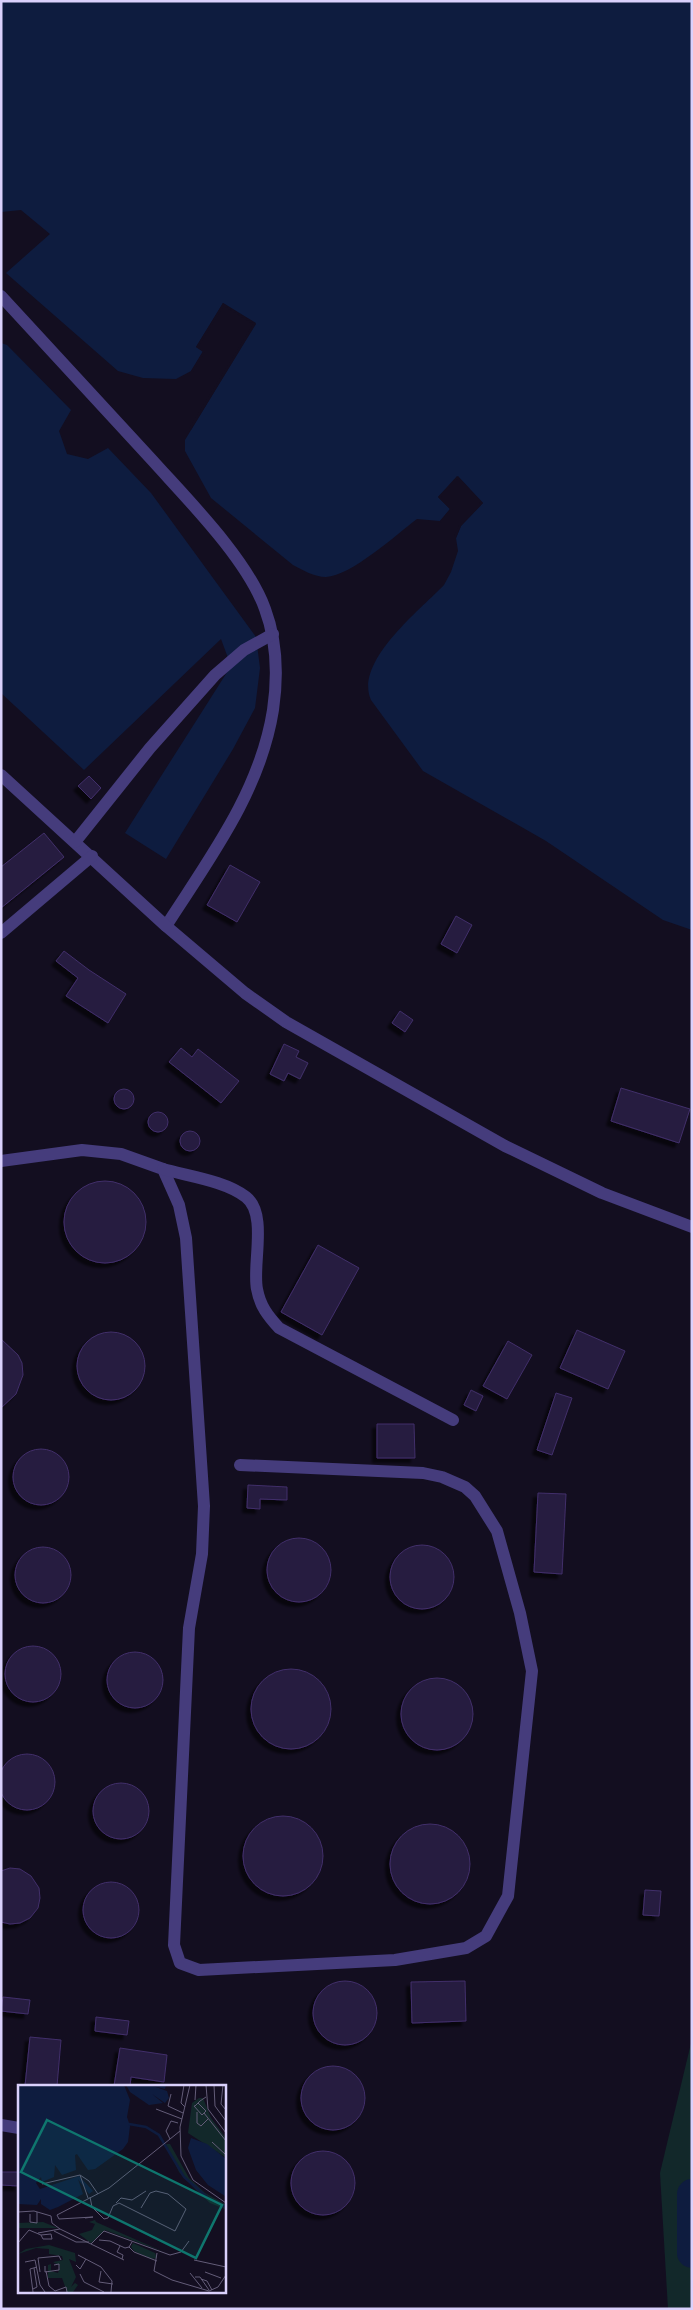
<svg xmlns="http://www.w3.org/2000/svg" width="693" height="2310" viewBox="0 0 693 2310" font-family="'PT Sans',sans-serif">
  <style>
    .green { fill: #12282a }
    .water { fill: #0e1c3f }
    .pier { fill: #130e20 }
    .lines { fill: none; stroke-linecap: round; stroke-linejoin: round }
    .river { stroke: #0e1c3f; stroke-width: 30 }
    .building { fill: #271c40; stroke: #412f6a; filter: url(#shadow) }
    .minor { stroke: #453c7c; stroke-width: 12 }
    .inset-river { fill: none; stroke: #0e1c3f; stroke-width: 2.5 }
    .inset-road { fill: none; stroke: #635c78; stroke-width: 1 }
    .view { fill: #0f766e; fill-opacity: 0.15; stroke: #0f766e; stroke-width: 2.5 }
    .inset-edge { fill: none; stroke: #dad1fc; stroke-width: 2.5 }
  </style>
  <defs>
    <filter id="shadow"><feDropShadow dx="-4.5" dy="4.5" stdDeviation="1" flood-color="#0009"/></filter>
  </defs>
  <rect width="100%" height="100%" fill="#130e20"/>
  <path class="green" d="M 692,2039 L 692,2309 L 668,2309 L 660,2173 Z"/>
  <g class="water">
    <path d="M 1,1 L 692,1 L 692,930 L 663,920 L 546,841 L 423,771 L 371,700 C 354,662 419,611 444,585 L 451,572 L 458,551 L 456,538 L 461,526 L 483,503 L 458,476 L 438,497 L 450,509 L 440,521 L 417,519 C 397,534 351,576 326,577 C 314,577 303,570 293,565 L 211,498 L 185,451 L 185,440 L 256,323 L 223,303 L 196,347 L 203,351 L 191,371 L 176,379 L 143,378 L 118,371 L 6,273 L 50,234 L 21,210 L 1,212 Z"/>
    <path d="M 1,343 L 7,345 L 71,410 L 59,431 L 67,454 L 88,459 L 108,448 L 151,493 L 256,637 L 260,668 L 255,708 L 233,749 L 166,859 L 125,833 L 231,666 L 221,639 L 84,770 L 1,693 Z"/>
  </g>
  <g class="pier">
    <path d="M 223,303 L 256,324 L 191,430 L 189,428 L 253,324 L 224,306 L 199,346 L 205,352 L 193,372 L 191,371 L 203,352 L 196,347 Z"/>
    <path d="M 457,476 L 483,503 L 461,526 L 456,538 L 454,536 L 459,525 L 480,503 L 457,479 L 441,497 L 453,509 L 441,523 L 440,521 L 450,509 L 438,497 Z"/>
  </g>
  <g class="lines">
    <path class="river" d="M 692,2194 L 692,2253"/>
  </g>
  <g class="building">
    <path d="M 89,776 L 101,788 L 91,799 L 78,786 Z"/>
    <path d="M 44,833 L 64,857 L 1,908 L 1,867 Z"/>
    <path d="M 230,865 L 260,882 L 237,922 L 207,905 Z"/>
    <path d="M 456,916 L 472,925 L 457,953 L 441,944 Z"/>
    <path d="M 64,951 L 89,970 L 126,994 L 108,1023 L 66,996 L 78,978 L 56,961 Z"/>
    <path d="M 400,1011 L 413,1020 L 405,1032 L 392,1023 Z"/>
    <path d="M 284,1044 L 299,1051 L 296,1057 L 308,1063 L 300,1079 L 288,1073 L 284,1081 L 270,1074 Z"/>
    <path d="M 181,1048 L 192,1057 L 198,1049 L 239,1081 L 221,1103 L 169,1062 Z"/>
    <path d="M 621,1088 L 690,1109 L 679,1143 L 611,1121 Z"/>
    <circle cx="124" cy="1099" r="10"/>
    <circle cx="158" cy="1122" r="10"/>
    <circle cx="190" cy="1141" r="10"/>
    <circle cx="105" cy="1222" r="41"/>
    <path d="M 318,1245 L 359,1268 L 322,1335 L 281,1312 Z"/>
    <path d="M 577,1330 L 625,1351 L 608,1389 L 560,1368 Z"/>
    <circle cx="111" cy="1366" r="34"/>
    <path d="M 1,1339 L 18,1355 L 22,1363 L 23,1375 L 16,1394 L 1,1408 Z"/>
    <path d="M 508,1341 L 532,1355 L 507,1399 L 483,1386 Z"/>
    <path d="M 471,1390 L 483,1396 L 476,1411 L 464,1405 Z"/>
    <path d="M 556,1393 L 572,1398 L 552,1455 L 537,1450 Z"/>
    <path d="M 377,1424 L 414,1424 L 415,1458 L 377,1458 Z"/>
    <circle cx="41" cy="1477" r="28"/>
    <path d="M 248,1485 L 287,1487 L 287,1500 L 260,1499 L 260,1509 L 247,1508 Z"/>
    <path d="M 538,1493 L 566,1494 L 562,1574 L 534,1572 Z"/>
    <circle cx="299" cy="1570" r="32"/>
    <circle cx="422" cy="1577" r="32"/>
    <circle cx="43" cy="1575" r="28"/>
    <circle cx="33" cy="1674" r="28"/>
    <circle cx="135" cy="1680" r="28"/>
    <circle cx="291" cy="1709" r="40"/>
    <circle cx="437" cy="1714" r="36"/>
    <circle cx="27" cy="1782" r="28"/>
    <circle cx="121" cy="1811" r="28"/>
    <circle cx="283" cy="1856" r="40"/>
    <circle cx="430" cy="1864" r="40"/>
    <path d="M 10,1868 L 20,1869 L 31,1876 L 39,1888 L 40,1898 L 38,1908 L 30,1918 L 20,1923 L 10,1924 L 1,1922 L 1,1871 Z"/>
    <circle cx="111" cy="1910" r="28"/>
    <path d="M 645,1890 L 661,1891 L 659,1916 L 643,1915 Z"/>
    <path d="M 465,1981 L 466,2021 L 412,2023 L 411,1982 Z"/>
    <circle cx="345" cy="2013" r="32"/>
    <path d="M 3,1997 L 30,2000 L 28,2014 L 1,2011 Z"/>
    <path d="M 96,2017 L 129,2021 L 127,2035 L 95,2031 Z"/>
    <path d="M 30,2037 L 61,2040 L 57,2086 L 25,2086 Z"/>
    <path d="M 120,2048 L 167,2055 L 164,2082 L 131,2077 L 130,2086 L 114,2086 Z"/>
    <circle cx="333" cy="2098" r="32"/>
    <circle cx="323" cy="2183" r="32"/>
    <path d="M 1,2172 L 19,2172 L 19,2186 L 1,2185 Z"/>
  </g>
  <g class="lines">
    <g class="minor">
      <path d="M 1,296 C 52,351 102,406 153,461 C 188,500 247,559 265,609 C 277,641 278,676 273,710 C 260,792 209,859 166,926"/>
      <path d="M 1,775 L 166,926 L 245,993 L 286,1022 L 505,1146 L 602,1193 L 692,1227"/>
      <path d="M 75,842 L 150,748 L 215,675 L 244,650 L 273,634"/>
      <path d="M 1,933 L 92,856"/>
      <path d="M 1,1161 L 82,1150 L 121,1154 L 163,1169 L 179,1205 L 186,1238 L 204,1506 L 202,1554 L 189,1628 L 174,1945 L 180,1963 L 199,1970 L 395,1960 L 466,1948 L 486,1936 L 508,1896 L 532,1671 L 520,1613 L 497,1531 L 475,1496 L 465,1487 L 442,1477 L 423,1473 L 240,1465"/>
      <path d="M 163,1169 C 188,1176 226,1181 246,1197 C 268,1214 252,1265 257,1289 C 260,1306 268,1316 279,1328 L 453,1420"/>
      <path d="M 1,2125 L 19,2128"/>
    </g>
  </g>
  <g transform="translate(18 2085)">
    <rect width="208" height="208" fill="#130e20"/>
    <path d="M 181,13 L 185,13 L 193,33 L 207,52 L 207,72 L 170,48 L 174,18 ZM 148,59 L 152,59 L 171,93 L 187,108 L 207,119 L 207,124 L 192,118 L 177,104 L 161,87 ZM 77,135 L 78,137 L 146,167 L 87,145 L 73,158 L 61,149 L 74,145 L 77,139 L 71,137 ZM 25,137 L 40,143 L 0,143 L 0,138 ZM 115,158 L 137,168 L 139,173 L 133,174 L 116,166 L 113,162 ZM 31,160 L 57,168 L 58,177 L 51,174 L 58,192 L 53,202 L 57,198 L 60,200 L 55,207 L 49,207 L 44,193 L 30,193 L 30,180 L 33,179 L 33,186 L 40,188 L 42,181 L 35,177 L 45,175 L 44,171 L 31,169 L 31,164 L 18,163 L 0,169 L 8,164 Z" fill="#12282a"/>
    <path d="M 0,0 L 106,0 L 112,15 L 109,32 L 112,41 L 110,57 L 105,64 L 77,84 L 70,85 L 59,69 L 57,70 L 58,85 L 44,90 L 37,80 L 36,92 L 24,97 L 23,92 L 18,98 L 22,104 L 61,91 L 75,106 L 71,109 L 60,94 L 65,109 L 40,122 L 32,125 L 23,119 L 23,114 L 19,120 L 0,119 ZM 108,0 L 148,0 L 147,4 L 135,1 L 149,6 L 151,13 L 147,18 L 134,9 L 145,18 L 131,20 L 112,7 ZM 173,53 L 189,59 L 207,73 L 207,111 L 190,100 L 178,85 L 170,63 Z" fill="#0e1c3f"/>
    <path class="inset-river" d="M 111,39 L 128,42 L 141,50 L 166,92 L 190,113 L 208,122"/>
    <path class="inset-road" d="M 166,0 L 163,18 L 167,22M 172,0 L 162,42 L 163,71 L 175,95 L 208,118M 188,0 L 190,24 L 208,48M 196,0 L 197,21 L 208,36M 205,0 L 203,19 L 208,25M 153,9 L 150,21 L 165,28M 177,15 L 178,0M 180,18 L 188,26 L 184,30 L 176,21 L 177,21 L 182,16 L 188,12M 138,24 L 164,34M 179,27 L 179,38 L 183,41 L 190,34M 186,28 L 208,56M 152,54 L 148,46 L 153,36 L 160,38M 194,57 L 208,70M 62,90 L 70,113M 24,99 L 62,90 L 71,96 L 80,109M 72,112 L 74,122 L 86,134 L 90,133 L 95,121 L 101,118 L 157,146 L 168,124 L 150,109 L 138,106 L 132,108 L 123,123M 98,118 L 103,113 L 114,115 L 128,106M 0,127 L 16,126 L 33,131 L 34,138 L 42,144 L 106,175M 12,129 L 12,137 L 19,138 L 19,127M 67,133 L 75,132 L 41,134 L 39,130 L 91,103 L 162,46M 36,146 L 58,157 L 71,157M 20,148 L 42,144M 81,155 L 92,156 L 107,163 L 111,162M 114,157 L 111,162 L 116,167 L 139,176M 0,158 L 11,145 L 23,150 L 33,149 L 34,154 L 25,154 L 23,150M 73,159 L 86,146 L 152,170 L 163,167 L 171,156M 102,161 L 99,167 L 105,170 L 104,174M 139,168 L 136,186 L 154,195 L 191,206 L 200,202 L 208,190M 60,170 L 83,182 L 94,196 L 93,207M 176,175 L 208,182M 7,177 L 17,175 L 22,200 L 27,207M 58,180 L 62,184 L 68,174M 27,181 L 27,187 L 41,185 L 41,179 L 36,180M 28,186 L 31,201 L 37,206 L 48,202 L 49,207M 83,186 L 81,197 L 95,199M 22,187 L 20,173 L 41,171 L 43,175M 187,187 L 203,193M 172,188 L 184,203M 62,189 L 66,197 L 86,207M 177,192 L 182,192 L 191,205M 183,194 L 189,196 L 194,205M 15,204 L 19,202 L 16,183M 15,207 L 12,184 L 19,182"/>
    <path class="view" d="M 29,35 L 204,120 L 178,173 L 3,87 Z"/>
    <rect width="208" height="208" class="inset-edge"/>
  </g>
  <rect width="693" height="2310" fill="none" stroke="#dad1fc" stroke-width="5"/>
</svg>
